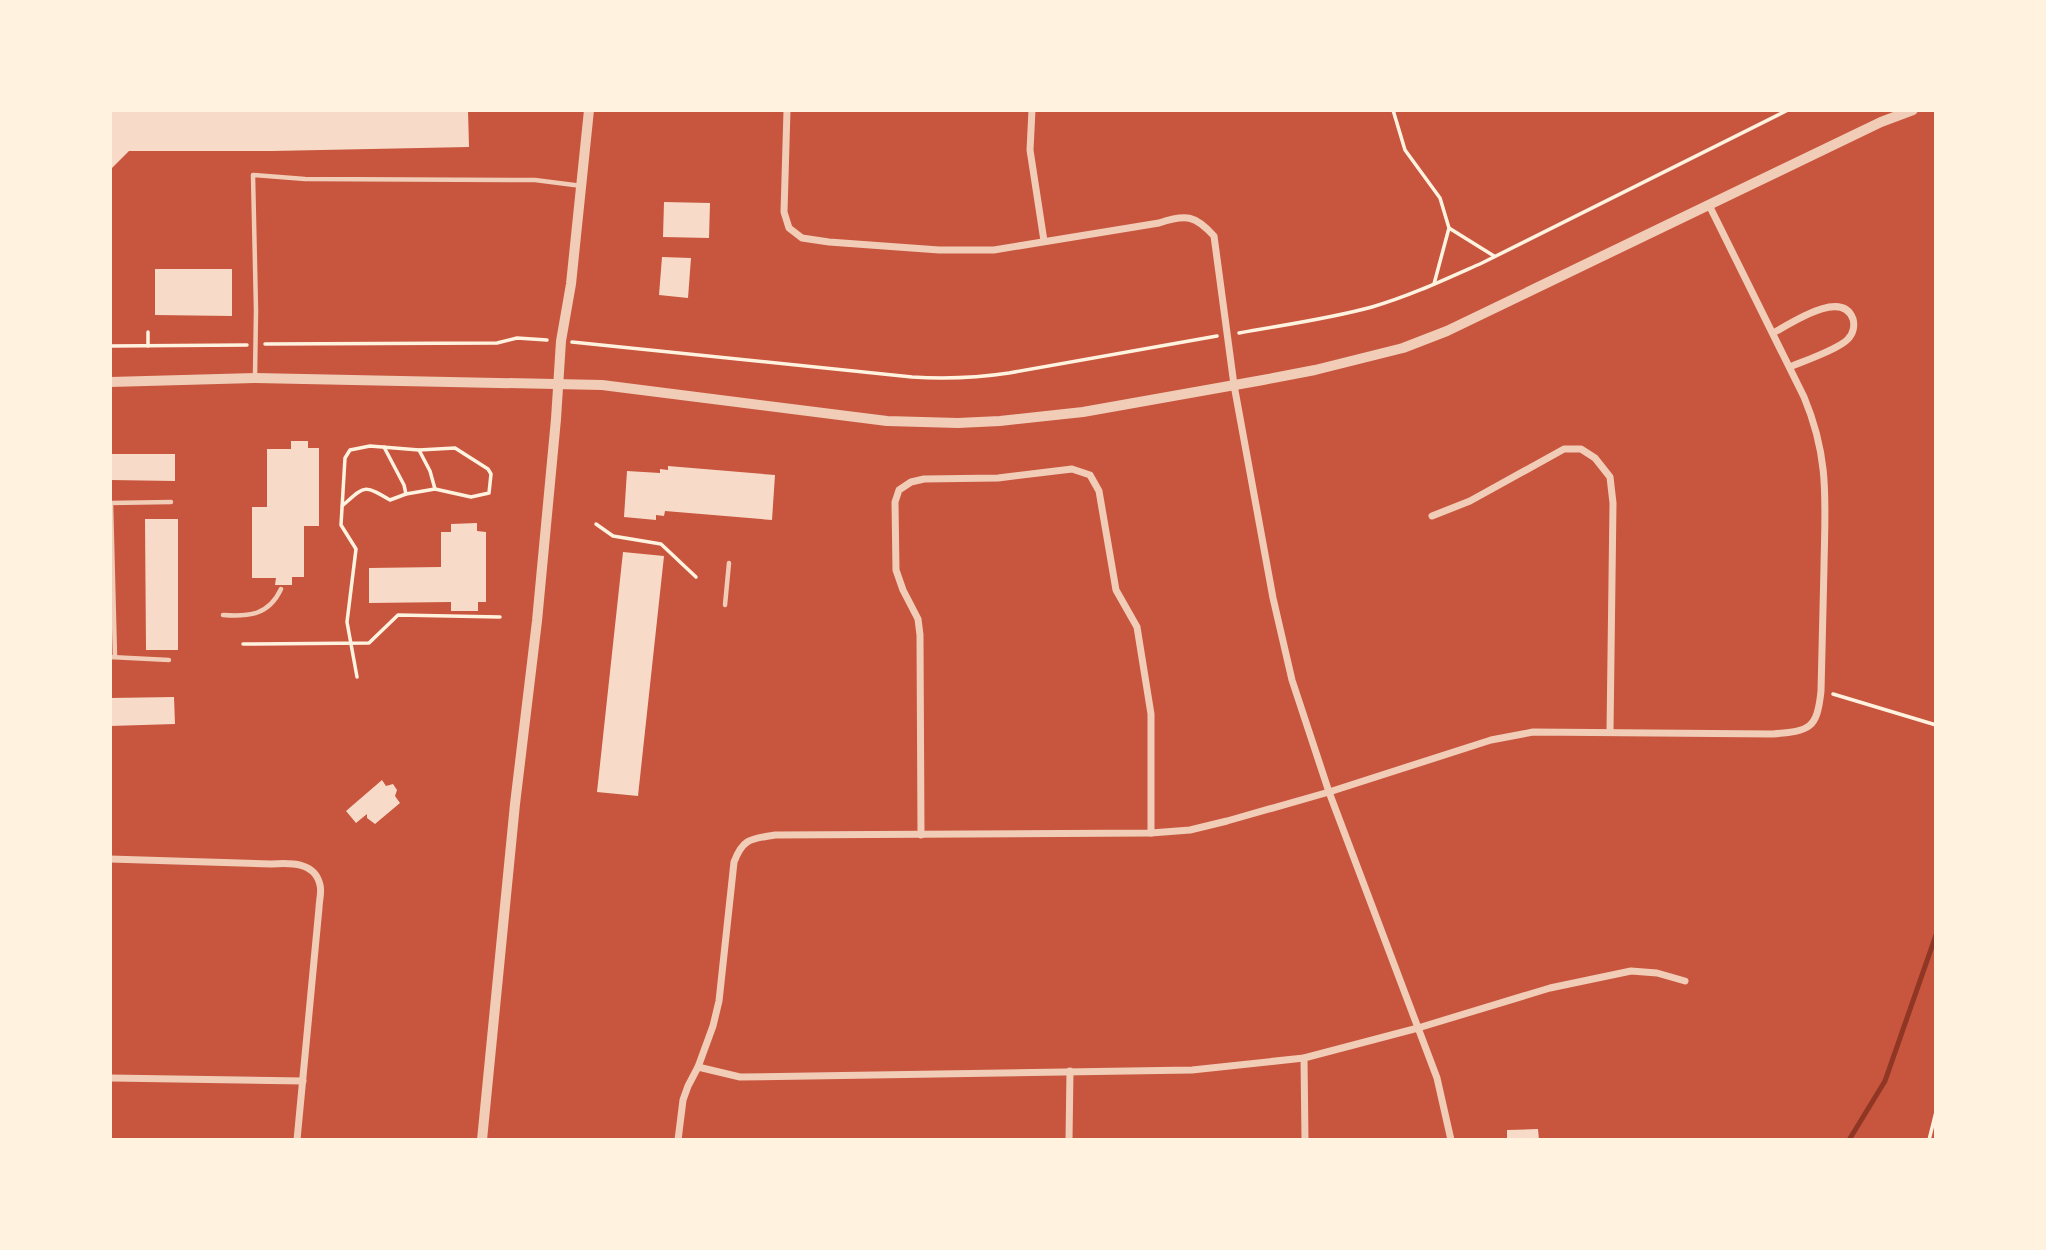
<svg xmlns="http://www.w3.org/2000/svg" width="2046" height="1250" viewBox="0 0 2046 1250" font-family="Roboto,sans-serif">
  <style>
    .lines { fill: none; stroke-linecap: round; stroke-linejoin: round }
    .stream { stroke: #8f3625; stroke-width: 5 }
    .building { fill: #f7dbc8 }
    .path { stroke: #fff3e0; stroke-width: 3.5 }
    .service { stroke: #f1ccb7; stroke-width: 4.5 }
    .minor { stroke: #f1ccb7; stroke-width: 7 }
    .tertiary { stroke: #f1ccb7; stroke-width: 10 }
  </style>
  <rect width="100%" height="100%" fill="#c8553d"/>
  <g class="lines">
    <path class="stream" d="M 1849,1140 L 1885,1081 L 1936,935"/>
  </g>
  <g class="building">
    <path d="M 110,110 L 468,110 L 469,147 L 272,151 L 129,151 L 110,170 Z"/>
    <path d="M 664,202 L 710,203 L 709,238 L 663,237 Z"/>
    <path d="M 662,257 L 691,258 L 688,298 L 659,295 Z"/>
    <path d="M 155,269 L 232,269 L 232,316 L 155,315 Z"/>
    <path d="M 291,441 L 308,441 L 308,448 L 319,448 L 319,526 L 304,526 L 304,577 L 292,577 L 292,585 L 275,585 L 276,578 L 252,578 L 252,507 L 267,507 L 267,449 L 291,449 Z"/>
    <path d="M 110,454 L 175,454 L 175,481 L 110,480 Z"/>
    <path d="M 668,466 L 775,475 L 772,520 L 665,511 L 664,516 L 656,515 L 656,520 L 624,517 L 627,471 L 660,473 L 660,469 L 668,470 Z"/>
    <path d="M 145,519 L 178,519 L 178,650 L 146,650 Z"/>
    <path d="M 477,523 L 477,531 L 486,532 L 486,602 L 478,602 L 478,611 L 451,611 L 451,602 L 369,603 L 369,568 L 441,567 L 441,532 L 451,532 L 451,524 Z"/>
    <path d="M 623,552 L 664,556 L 638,796 L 597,792 Z"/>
    <path d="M 174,697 L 175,724 L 110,726 L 110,698 Z"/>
    <path d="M 382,780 L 386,786 L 393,784 L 397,790 L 395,796 L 400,803 L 375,824 L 367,818 L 367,814 L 356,823 L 346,811 Z"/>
    <path d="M 1538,1129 L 1539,1140 L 1507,1140 L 1507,1130 Z"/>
  </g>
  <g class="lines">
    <g class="path">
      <path d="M 1393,110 L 1405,150 L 1440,198 L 1449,228 L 1434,284"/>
      <path d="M 1449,228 L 1494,256"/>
      <path d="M 148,332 L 148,346"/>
      <path d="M 1239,333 C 1283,325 1328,319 1372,307 C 1410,296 1446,279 1482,263 L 1788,110"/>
      <path d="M 572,342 L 912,377 C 944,379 976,378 1009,373 L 1217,336"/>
      <path d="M 265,344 L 497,343 L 517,338 L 547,340"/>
      <path d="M 110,346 L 247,345"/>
      <path d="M 384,447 L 404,485 L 406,494"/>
      <path d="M 419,450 L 430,471 L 435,489"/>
      <path d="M 342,506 C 365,486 363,484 390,500 L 406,494 L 435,489 L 471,497 L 489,493 L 491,474 L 488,469 L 455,448 L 419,450 L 370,446 L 350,450 L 345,458 L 341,525 L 356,549 L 347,622 L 357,677"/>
      <path d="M 596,524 L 613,536 L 661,544 L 696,577"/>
      <path d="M 243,644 L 369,643 L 398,615 L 500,617"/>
      <path d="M 1833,694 L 1936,725"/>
      <path d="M 1929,1140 L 1936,1112"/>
    </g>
    <g class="service">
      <path d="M 255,376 L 256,310 L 253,175 L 305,179 L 535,180 L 582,186"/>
      <path d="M 110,503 L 171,502"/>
      <path d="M 111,503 L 115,657"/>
      <path d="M 725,605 L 729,563"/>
      <path d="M 223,615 C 249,617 269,615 281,589"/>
      <path d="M 110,657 L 169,660"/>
    </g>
    <g class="minor">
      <path d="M 787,110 L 784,212 L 789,228 L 802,238 L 829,242 L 939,250 L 994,250 L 1159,223 C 1186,214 1195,215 1214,236 L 1234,385 L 1273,598 L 1292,680 L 1329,792 L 1437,1078 L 1451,1140"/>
      <path d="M 1032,110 L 1030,150 L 1044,241"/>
      <path d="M 1773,333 C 1790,324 1842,288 1853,319 C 1855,326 1853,334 1848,339 C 1839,349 1804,361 1790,367"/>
      <path d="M 1432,516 L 1470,501 L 1564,449 L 1581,449 L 1595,458 L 1610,477 L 1613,503 L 1610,731"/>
      <path d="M 921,835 L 920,635 L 918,619 L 903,590 L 896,570 L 895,502 L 899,490 L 911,482 L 924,479 L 998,478 L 1072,469 L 1090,475 L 1099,491 L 1116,590 L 1137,627 L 1151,714 L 1151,833"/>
      <path d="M 110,859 L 271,864 C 289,863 315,861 320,885 C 322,892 319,901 319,908 L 297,1140"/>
      <path d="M 1304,1058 L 1305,1140"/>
      <path d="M 698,1067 L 740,1077 L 1192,1070 L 1304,1058 L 1418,1028 L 1550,988 L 1631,971 L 1657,973 L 1685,981"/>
      <path d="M 110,1078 L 303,1081"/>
      <path d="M 678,1140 L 683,1100 L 688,1086 L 698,1067 L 713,1026 L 719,1001 L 734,862 C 743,838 751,839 775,835 L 1151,833 L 1190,830 L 1227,821 L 1329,792 L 1491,740 L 1533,732 L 1773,734 C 1810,731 1817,729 1821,691 C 1822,649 1823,608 1824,567 C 1825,502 1830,459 1804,397 L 1709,205"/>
      <path d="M 1069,1140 L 1070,1071"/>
    </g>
    <g class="tertiary">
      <path d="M 110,382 L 255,378 L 602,385 L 887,421 L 958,423 L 1000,421 L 1083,412 L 1263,380 L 1315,370 L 1403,348 L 1447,331 L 1881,122 L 1913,110"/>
      <path d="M 482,1140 L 515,804 L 537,621 L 556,419 L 561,341 L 571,284 L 589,110"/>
    </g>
  </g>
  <rect width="2046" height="1250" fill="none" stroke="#fff3e0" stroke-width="224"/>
</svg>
